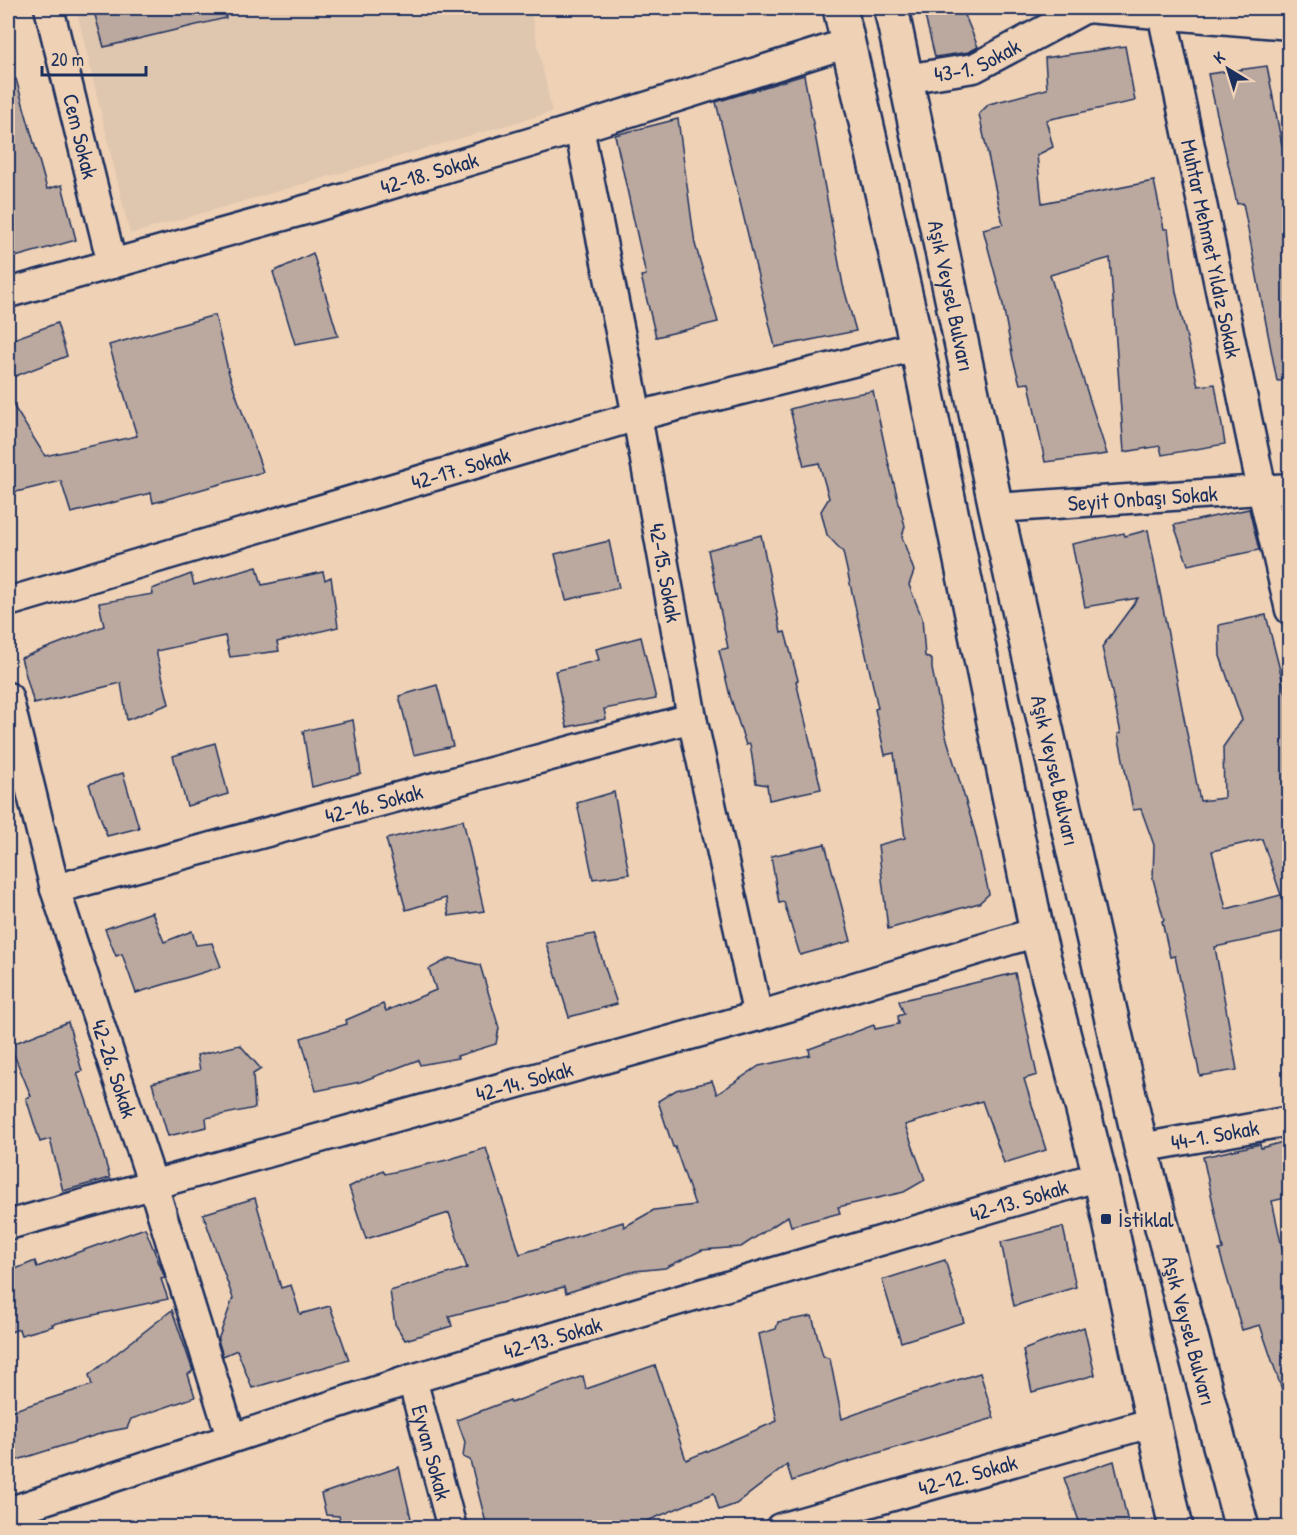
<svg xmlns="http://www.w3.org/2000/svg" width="1297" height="1535" viewBox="0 0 1297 1535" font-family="'Patrick Hand',sans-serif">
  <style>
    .built { fill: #dfc6af }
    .building { fill: #bba9a0; stroke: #1b2f5e; stroke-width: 1.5; fill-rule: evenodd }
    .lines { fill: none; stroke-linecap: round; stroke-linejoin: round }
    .minor-casing { stroke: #1b2f5e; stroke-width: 33 }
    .secondary-casing { stroke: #1b2f5e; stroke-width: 38 }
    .minor { stroke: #efd2b6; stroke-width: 28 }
    .secondary { stroke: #efd2b6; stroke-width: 33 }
    .poi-dot { fill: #1b2f5e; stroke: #efd2b6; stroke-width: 2 }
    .labels { text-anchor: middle; stroke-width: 6; stroke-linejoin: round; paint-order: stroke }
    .street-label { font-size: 22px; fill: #1b2f5e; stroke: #efd2b6 }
    .poi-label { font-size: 22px; fill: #1b2f5e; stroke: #efd2b6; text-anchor: start }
  </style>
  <rect width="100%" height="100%" fill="#efd2b6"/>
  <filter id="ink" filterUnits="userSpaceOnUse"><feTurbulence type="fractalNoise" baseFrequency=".0167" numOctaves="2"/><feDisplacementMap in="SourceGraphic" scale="12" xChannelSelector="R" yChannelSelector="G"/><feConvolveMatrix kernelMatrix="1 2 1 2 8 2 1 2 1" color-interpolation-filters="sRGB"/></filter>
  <g filter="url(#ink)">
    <path class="built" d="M 76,8 L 530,8 L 552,112 L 130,234 Z"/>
    <g class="building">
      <path d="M 93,8 L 225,8 L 226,18 L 104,47 Z"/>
      <path d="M 923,8 L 962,8 L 978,47 L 969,52 L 935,57 Z"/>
      <path d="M 1125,46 L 1135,101 L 1046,120 L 1053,147 L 1037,155 L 1042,203 L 1154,181 L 1164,229 L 1168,229 L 1176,292 L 1198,386 L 1215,384 L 1225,444 L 1162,455 L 1160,446 L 1124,452 L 1110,258 L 1050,275 L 1107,454 L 1045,462 L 1029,383 L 1020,384 L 1013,359 L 1002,300 L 983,229 L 1003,224 L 979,114 L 989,104 L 1047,89 L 1045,58 Z"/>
      <path d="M 1267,66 L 1282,145 L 1290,143 L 1290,380 L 1277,381 L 1243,203 L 1237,204 L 1208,74 Z"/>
      <path d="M 804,75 L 843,285 L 856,331 L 775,347 L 716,102 Z"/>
      <path d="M 16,79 L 47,189 L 62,185 L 76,240 L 8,259 L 8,80 Z"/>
      <path d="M 678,119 L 695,244 L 718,322 L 656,337 L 641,276 L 646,275 L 615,135 Z"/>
      <path d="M 313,253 L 338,336 L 295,344 L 273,272 Z"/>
      <path d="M 215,315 L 229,374 L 263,472 L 153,503 L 151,493 L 71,513 L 61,481 L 8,494 L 8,397 L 45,456 L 137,436 L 109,345 Z"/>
      <path d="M 57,323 L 67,356 L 8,379 L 8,341 Z"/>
      <path d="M 873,391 L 888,461 L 905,526 L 902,537 L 914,571 L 909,585 L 922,618 L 925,656 L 932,660 L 932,669 L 946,736 L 975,832 L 989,894 L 979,903 L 888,929 L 878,845 L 905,838 L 894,753 L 885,755 L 875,709 L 878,708 L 843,552 L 827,535 L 821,511 L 829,498 L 819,463 L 804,466 L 790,409 L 827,399 Z"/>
      <path d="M 1249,509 L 1259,550 L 1188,565 L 1174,525 Z"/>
      <path d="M 1148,530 L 1200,801 L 1224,798 L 1223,747 L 1242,720 L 1220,656 L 1219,625 L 1266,615 L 1290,710 L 1290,931 L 1215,947 L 1237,1070 L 1200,1076 L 1175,956 L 1170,957 L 1162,921 L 1164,920 L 1153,879 L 1154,845 L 1141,809 L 1133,810 L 1118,734 L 1121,733 L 1102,647 L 1138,598 L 1085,607 L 1072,544 L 1124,533 L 1125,536 ZM 1262,839 L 1281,895 L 1226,909 L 1212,851 Z"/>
      <path d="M 761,535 L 781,633 L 785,632 L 798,680 L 796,681 L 821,789 L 769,800 L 767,785 L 756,783 L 750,744 L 746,745 L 730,696 L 719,650 L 728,648 L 708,550 Z"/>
      <path d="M 609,541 L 619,588 L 566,600 L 555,554 Z"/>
      <path d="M 257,567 L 262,585 L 323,572 L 325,580 L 331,577 L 338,627 L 277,642 L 279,651 L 230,657 L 225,636 L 156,651 L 169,704 L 127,720 L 121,683 L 34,704 L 21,658 L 104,626 L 99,603 L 153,594 L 152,589 L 191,574 L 194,585 Z"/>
      <path d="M 641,637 L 656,699 L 604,709 L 606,719 L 567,727 L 555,671 L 599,660 L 596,649 Z"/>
      <path d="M 437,685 L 453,746 L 414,755 L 399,696 Z"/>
      <path d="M 353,720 L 361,774 L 312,787 L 303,731 Z"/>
      <path d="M 215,743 L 228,794 L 187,806 L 173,756 Z"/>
      <path d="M 123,773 L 139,828 L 107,836 L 89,784 Z"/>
      <path d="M 614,792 L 629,874 L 593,879 L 577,803 Z"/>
      <path d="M 463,820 L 484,911 L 449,916 L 446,898 L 406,910 L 386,839 Z"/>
      <path d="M 825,844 L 851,941 L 800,955 L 784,902 L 779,903 L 771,856 Z"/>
      <path d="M 152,912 L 164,942 L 192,931 L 196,945 L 212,943 L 221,967 L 136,993 L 122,954 L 116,956 L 105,929 Z"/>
      <path d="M 594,934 L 617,1004 L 569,1017 L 546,943 Z"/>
      <path d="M 450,958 L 480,965 L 499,1028 L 496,1044 L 457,1056 L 458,1058 L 420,1065 L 418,1060 L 360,1082 L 316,1091 L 301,1038 L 347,1024 L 346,1020 L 383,1004 L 386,1011 L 436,990 L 429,969 Z"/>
      <path d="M 1015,973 L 1037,1075 L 1024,1079 L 1046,1150 L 1004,1163 L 982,1101 L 905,1125 L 925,1180 L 904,1192 L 838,1207 L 840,1213 L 791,1226 L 788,1216 L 741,1247 L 702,1250 L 665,1268 L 635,1271 L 566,1293 L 564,1287 L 449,1316 L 452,1326 L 405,1340 L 395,1324 L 390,1291 L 467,1268 L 449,1213 L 366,1239 L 349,1187 L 383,1170 L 385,1174 L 447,1160 L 486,1148 L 520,1254 L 623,1222 L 624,1227 L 654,1210 L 695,1205 L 675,1147 L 673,1147 L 658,1101 L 676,1090 L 712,1081 L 717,1094 L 759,1066 L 810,1055 L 809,1049 L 874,1025 L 875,1029 L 899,1024 L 898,1016 L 904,1014 L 899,1001 Z"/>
      <path d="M 68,1022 L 82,1071 L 77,1073 L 97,1132 L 110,1178 L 63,1191 L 50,1139 L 40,1142 L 26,1098 L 31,1096 L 10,1045 Z"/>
      <path d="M 240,1045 L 261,1069 L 253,1074 L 255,1108 L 206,1118 L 207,1127 L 168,1136 L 152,1083 L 200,1070 L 197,1055 Z"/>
      <path d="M 1290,1140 L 1290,1197 L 1272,1201 L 1290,1284 L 1290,1398 L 1285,1399 L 1260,1325 L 1242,1330 L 1219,1250 L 1223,1249 L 1203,1157 L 1260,1144 L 1261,1148 Z"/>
      <path d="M 255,1198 L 281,1288 L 291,1285 L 300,1314 L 330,1306 L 349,1360 L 252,1388 L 237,1350 L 223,1356 L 218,1340 L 233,1298 L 203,1214 Z"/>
      <path d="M 1063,1227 L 1076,1287 L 1014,1306 L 1001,1242 Z"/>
      <path d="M 145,1228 L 165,1278 L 161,1279 L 168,1299 L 52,1324 L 53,1326 L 21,1335 L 19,1329 L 8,1333 L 8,1272 L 35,1261 L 37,1267 Z"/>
      <path d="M 945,1260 L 964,1322 L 901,1342 L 882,1280 Z"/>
      <path d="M 172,1310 L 193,1371 L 188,1374 L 195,1397 L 131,1419 L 127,1428 L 106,1432 L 8,1463 L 8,1412 L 92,1385 L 89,1375 Z"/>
      <path d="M 812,1316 L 823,1356 L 830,1359 L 842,1419 L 899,1398 L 980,1373 L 994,1418 L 841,1464 L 792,1481 L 787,1465 L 736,1504 L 719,1510 L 714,1493 L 633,1527 L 487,1527 L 470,1460 L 463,1457 L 465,1442 L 457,1420 L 510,1400 L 511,1403 L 583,1376 L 586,1389 L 655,1365 L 686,1460 L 777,1421 L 759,1334 L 776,1329 L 778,1322 Z"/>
      <path d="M 1084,1327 L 1095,1375 L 1032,1392 L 1023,1350 Z"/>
      <path d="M 1114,1461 L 1129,1527 L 1081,1527 L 1064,1478 Z"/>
      <path d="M 399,1467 L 413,1527 L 342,1527 L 339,1516 L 326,1515 L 321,1494 Z"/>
    </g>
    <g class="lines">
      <g class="minor-casing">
        <g id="minor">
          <path id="s1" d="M 49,8 L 112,264"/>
          <path id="s2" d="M 1161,8 L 1262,490 L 1290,610"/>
          <path id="s3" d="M 905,79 L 974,68 L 1086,8 L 1290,25"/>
          <path id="s4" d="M 579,128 L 637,416 L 692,718 L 758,1016"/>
          <path id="s5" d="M 8,293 L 312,208 L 579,128 L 848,43"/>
          <path id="s6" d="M 996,508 L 1290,488"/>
          <path id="s7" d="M 8,602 L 637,416 L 917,346"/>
          <path id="s8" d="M 8,697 L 55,889 L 153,1185 L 231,1437"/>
          <path id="s9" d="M 55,889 L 692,718"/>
          <path id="s10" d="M 1141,1148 L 1290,1121"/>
          <path id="s11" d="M 8,1225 L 758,1016 L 1037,932"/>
          <path id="s12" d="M 412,1379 L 452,1528"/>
          <path id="s13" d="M 8,1512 L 412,1379 L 1100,1176"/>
          <path id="s14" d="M 780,1528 L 1154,1422"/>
        </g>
      </g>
      <g class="secondary-casing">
        <g id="secondary">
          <path d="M 840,8 L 917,346 L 1037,932 L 1100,1176 L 1176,1528"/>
          <path id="s15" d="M 891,8 L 996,508 L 1141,1148 L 1242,1528"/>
        </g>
      </g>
      <use href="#minor" class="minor"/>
      <use href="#secondary" class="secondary"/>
    </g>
  </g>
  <rect class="poi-dot" x="1100" y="1213" width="12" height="12" rx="3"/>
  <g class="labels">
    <g class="street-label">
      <text dy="8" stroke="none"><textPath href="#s3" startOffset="75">43-1. Sokak</textPath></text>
      <text dy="8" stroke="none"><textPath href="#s1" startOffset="132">Cem Sokak</textPath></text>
      <text dy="8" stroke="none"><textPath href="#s5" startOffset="438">42-18. Sokak</textPath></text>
      <text dy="8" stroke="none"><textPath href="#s2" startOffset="246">Muhtar Mehmet Yıldız Sokak</textPath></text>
      <text dy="8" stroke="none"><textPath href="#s15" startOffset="294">Aşık Veysel Bulvarı</textPath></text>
      <text dy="8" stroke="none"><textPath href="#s7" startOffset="472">42-17. Sokak</textPath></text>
      <text dy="8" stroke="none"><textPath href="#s6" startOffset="147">Seyit Onbaşı Sokak</textPath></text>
      <text dy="8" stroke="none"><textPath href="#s4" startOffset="453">42-15. Sokak</textPath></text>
      <text dy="8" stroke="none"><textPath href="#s15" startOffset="780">Aşık Veysel Bulvarı</textPath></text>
      <text dy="8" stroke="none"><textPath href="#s9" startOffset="330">42-16. Sokak</textPath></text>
      <text dy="8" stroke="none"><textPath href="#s8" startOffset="387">42-26. Sokak</textPath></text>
      <text dy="8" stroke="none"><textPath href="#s11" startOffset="536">42-14. Sokak</textPath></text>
      <text dy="8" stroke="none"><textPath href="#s10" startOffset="75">44-1. Sokak</textPath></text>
      <text dy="8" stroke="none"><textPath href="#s13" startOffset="1058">42-13. Sokak</textPath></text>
      <text dy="8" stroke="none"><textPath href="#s15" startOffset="1356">Aşık Veysel Bulvarı</textPath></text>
      <text dy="8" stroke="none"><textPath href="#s13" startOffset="572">42-13. Sokak</textPath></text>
      <text dy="8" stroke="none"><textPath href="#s12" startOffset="76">Eyvan Sokak</textPath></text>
      <text dy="8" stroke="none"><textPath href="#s14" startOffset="195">42-12. Sokak</textPath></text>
    </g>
    <g class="poi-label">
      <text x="1118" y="1227">İstiklal</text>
    </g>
  </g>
  <rect width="1297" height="1535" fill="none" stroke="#efd2b6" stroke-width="30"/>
  <rect x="15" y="15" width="1267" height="1505" fill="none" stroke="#1b2f5e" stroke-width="2" filter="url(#ink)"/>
  <g transform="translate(1228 69) rotate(322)" stroke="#efd2b6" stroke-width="4.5" paint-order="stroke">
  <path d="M0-4.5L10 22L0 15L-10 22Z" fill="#1b2f5e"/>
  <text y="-9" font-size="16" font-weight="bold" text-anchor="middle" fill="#1b2f5e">K</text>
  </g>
  <path d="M42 66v9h104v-9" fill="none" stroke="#1b2f5e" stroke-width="3"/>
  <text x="51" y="66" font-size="18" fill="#1b2f5e" stroke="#efd2b6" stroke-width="4.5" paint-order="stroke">20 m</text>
</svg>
